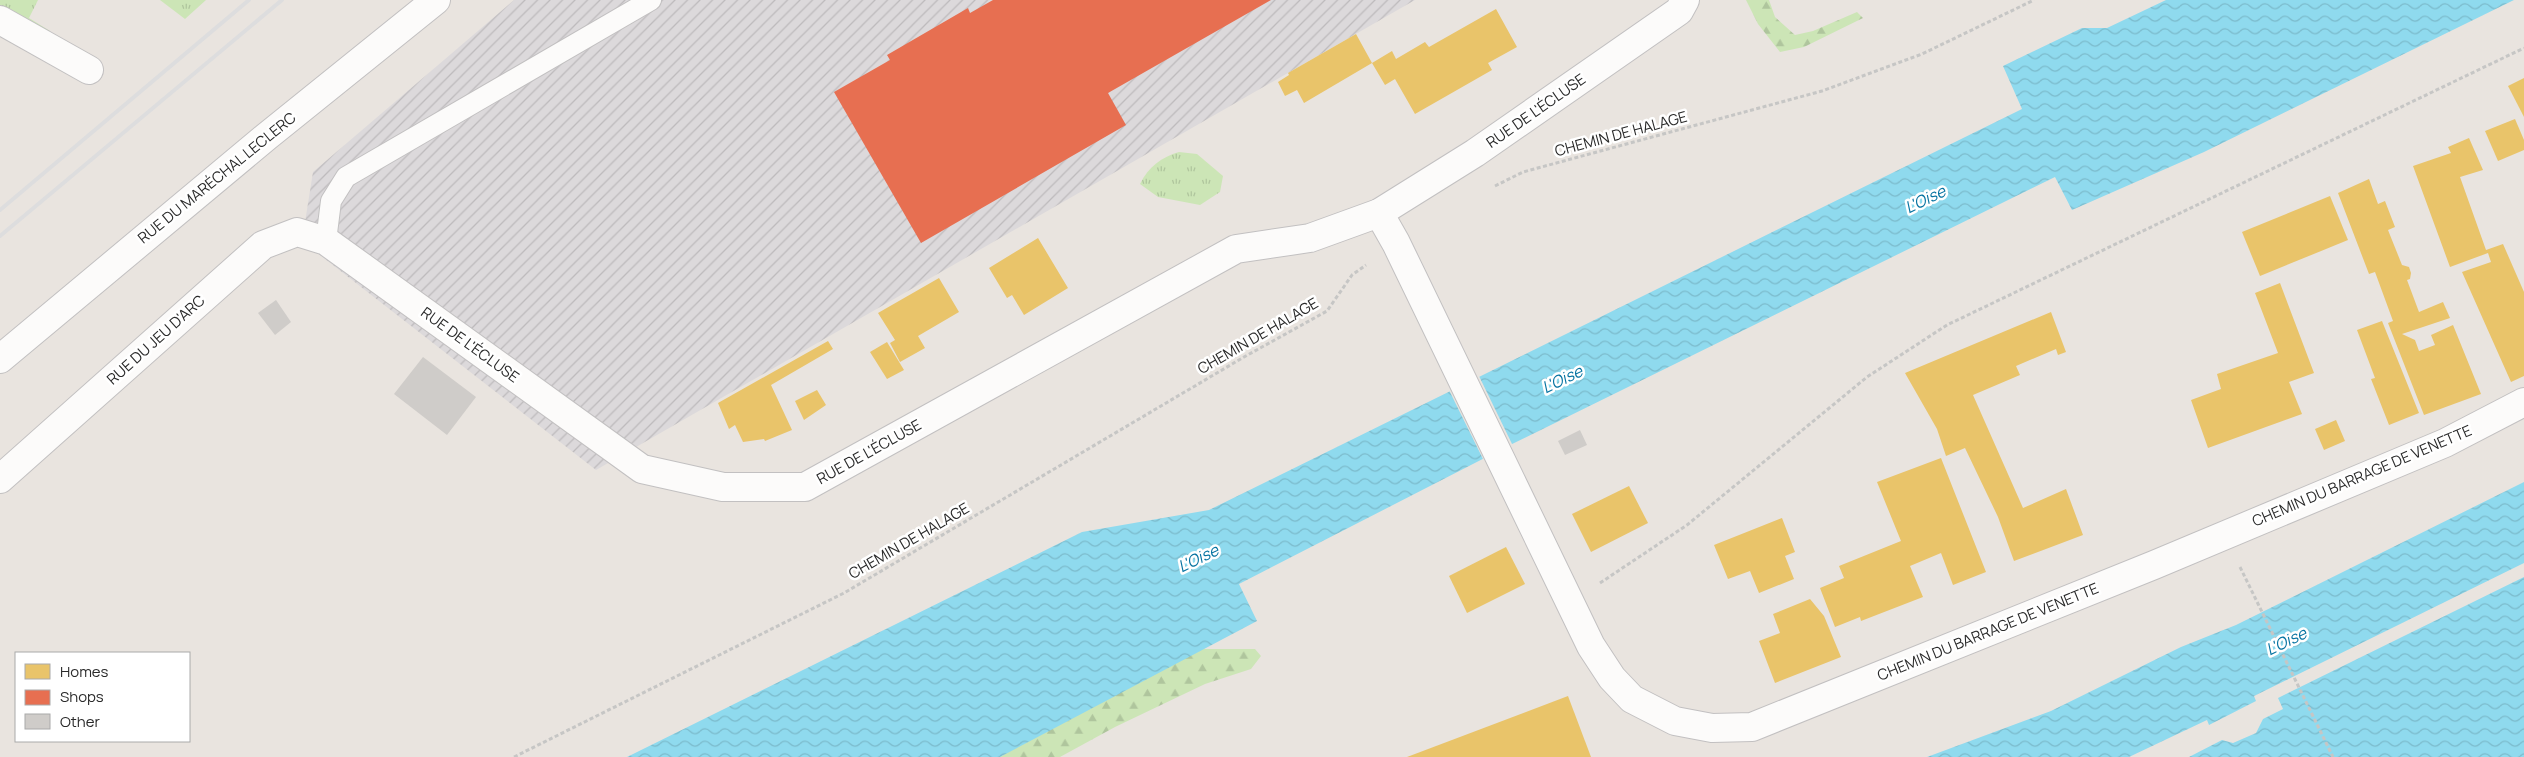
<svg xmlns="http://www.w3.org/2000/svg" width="2524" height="757" viewBox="0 0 2524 757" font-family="Manrope,sans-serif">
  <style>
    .industrial { fill: url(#industrial-furrows) }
    .grass { fill: url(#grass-tufts) }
    .forest { fill: url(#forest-firs) }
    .water { fill: url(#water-waves) }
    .pier { fill: #e9e4df }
    .homes { fill: #e9c46a }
    .shops { fill: #e76f51 }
    .building { fill: #cfccc9 }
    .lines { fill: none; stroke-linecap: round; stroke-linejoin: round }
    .lane-casing { stroke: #c2c0c1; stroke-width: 22 }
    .street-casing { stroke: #c2c0c1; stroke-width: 30 }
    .secondary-casing { stroke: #c2c0c1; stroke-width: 30 }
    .path { stroke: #c6c6c5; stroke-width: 3; stroke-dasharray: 4 2.5; stroke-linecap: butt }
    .lane { stroke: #fcfbfa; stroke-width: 20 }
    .street { stroke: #fcfbfa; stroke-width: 28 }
    .secondary { stroke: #fcfbfa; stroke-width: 28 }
    .rail { stroke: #ddddde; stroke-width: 4 }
    .labels { text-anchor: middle; stroke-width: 5; stroke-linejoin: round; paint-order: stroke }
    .street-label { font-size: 15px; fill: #2a2a2a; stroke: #fff }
    .water-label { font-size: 16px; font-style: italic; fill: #0673a1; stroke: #fff }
  </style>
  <defs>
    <pattern id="industrial-furrows" width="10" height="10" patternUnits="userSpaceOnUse" patternTransform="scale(1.25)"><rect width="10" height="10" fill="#dcd9db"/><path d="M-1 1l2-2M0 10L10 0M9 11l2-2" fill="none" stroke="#bdbabc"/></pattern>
    <pattern id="grass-tufts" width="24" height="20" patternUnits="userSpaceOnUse" patternTransform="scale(1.25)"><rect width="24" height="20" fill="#cce5b6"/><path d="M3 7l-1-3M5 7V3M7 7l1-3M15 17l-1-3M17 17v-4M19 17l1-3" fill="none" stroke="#afc59d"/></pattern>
    <pattern id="forest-firs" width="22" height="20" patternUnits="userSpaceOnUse" patternTransform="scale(1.25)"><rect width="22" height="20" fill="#cce5b6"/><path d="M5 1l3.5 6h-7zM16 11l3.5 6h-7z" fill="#afc59d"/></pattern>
    <pattern id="water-waves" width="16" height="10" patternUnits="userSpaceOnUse" patternTransform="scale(1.25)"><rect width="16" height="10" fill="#8fdaee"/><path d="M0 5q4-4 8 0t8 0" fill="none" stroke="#7cbbcc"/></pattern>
  </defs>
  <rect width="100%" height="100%" fill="#e9e4df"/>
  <path class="industrial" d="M 514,0 L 1415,0 L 596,470 L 302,241 L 313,172 Z"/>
  <g class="grass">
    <path d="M 0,0 L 38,0 L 29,18 L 50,31 L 46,36 L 0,6 Z"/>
    <path d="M 160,0 L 206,0 L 185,19 Z"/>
    <path d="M 1179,152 L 1197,154 L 1223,176 L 1220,192 L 1200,205 L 1158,197 L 1140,184 C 1148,167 1162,157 1179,152 Z"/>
  </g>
  <g class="forest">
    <path d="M 1746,0 L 1769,0 L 1775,17 L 1795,35 L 1813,31 L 1857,12 L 1863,18 L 1804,47 L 1780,52 L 1758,24 Z"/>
    <path d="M 1197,649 L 1255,649 L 1261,656 L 1251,669 L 1205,684 L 1115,727 L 1060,757 L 999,757 Z"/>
  </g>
  <g class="water">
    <path d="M 2166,0 L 2514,0 L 2204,152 L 2072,210 L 2055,177 L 1508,446 L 1239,584 L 1257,621 L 1000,757 L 627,757 L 1082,532 L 1209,510 L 2022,109 L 2003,66 L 2082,28 L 2107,28 Z"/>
    <path d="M 2524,482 L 2524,563 L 2254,696 L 2256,701 L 2209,725 L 2207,720 L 2129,757 L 1927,757 L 2051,711 L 2181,647 L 2236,625 Z"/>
    <path d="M 2524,577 L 2524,757 L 2189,757 L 2222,740 L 2233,743 L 2256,733 L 2263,719 L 2283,709 L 2278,698 Z"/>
  </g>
  <path class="pier" d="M 1478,374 L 1513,446 L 1484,461 L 1448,388 Z"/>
  <g class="homes">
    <path d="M 1496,9 L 1517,47 L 1488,63 L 1492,70 L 1415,114 L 1395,79 L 1385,85 L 1372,63 L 1304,103 L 1297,90 L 1285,96 L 1278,82 L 1289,75 L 1288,73 L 1356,34 L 1372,63 L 1392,51 L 1396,59 L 1425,42 L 1429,47 Z"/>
    <path d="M 2524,78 L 2524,117 L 2508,86 Z"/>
    <path d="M 2515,119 L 2524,140 L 2524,150 L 2498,161 L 2485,131 Z"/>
    <path d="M 2469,138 L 2483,170 L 2460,177 L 2486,250 L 2503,244 L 2524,292 L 2524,376 L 2511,382 L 2462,272 L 2491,262 L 2488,253 L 2450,267 L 2413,166 L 2451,153 L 2448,147 Z"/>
    <path d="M 2369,179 L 2378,204 L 2385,201 L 2395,227 L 2388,230 L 2402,265 L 2409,267 L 2411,273 L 2410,279 L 2407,280 L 2419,312 L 2443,302 L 2450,318 L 2402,334 L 2415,340 L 2419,351 L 2435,345 L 2431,335 L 2453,325 L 2481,394 L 2424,415 L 2388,323 L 2393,321 L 2375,272 L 2369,274 L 2338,193 Z"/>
    <path d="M 2330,196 L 2348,240 L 2260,276 L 2242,232 Z"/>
    <path d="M 1038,238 L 1068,288 L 1024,315 L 1012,295 L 1007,298 L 989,268 Z"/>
    <path d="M 939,278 L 959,312 L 918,336 L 925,348 L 900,362 L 890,343 L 895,340 L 878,313 Z"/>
    <path d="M 2280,283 L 2314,373 L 2289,382 L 2302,414 L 2208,448 L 2191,400 L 2221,389 L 2217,374 L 2278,353 L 2255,293 Z"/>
    <path d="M 2051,312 L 2066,352 L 2058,355 L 2056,349 L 2016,366 L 2020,375 L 1973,395 L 2023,508 L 2066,489 L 2083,535 L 2014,561 L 1998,517 L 1965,448 L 1946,456 L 1937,429 L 1905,373 Z"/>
    <path d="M 2382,321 L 2419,413 L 2389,425 L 2371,379 L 2375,378 L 2357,330 Z"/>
    <path d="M 828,341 L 833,349 L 771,385 L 792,430 L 765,441 L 764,439 L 743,442 L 735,425 L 729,429 L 718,403 Z"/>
    <path d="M 887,342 L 904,370 L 887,379 L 870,352 Z"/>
    <path d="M 817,390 L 826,405 L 804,420 L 795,401 Z"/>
    <path d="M 2336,420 L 2345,441 L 2324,450 L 2315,429 Z"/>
    <path d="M 1941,458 L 1986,572 L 1953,585 L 1941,553 L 1910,566 L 1923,597 L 1861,621 L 1860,617 L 1835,627 L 1820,588 L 1844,578 L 1839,566 L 1901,541 L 1877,482 Z"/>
    <path d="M 1629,486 L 1648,523 L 1591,552 L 1572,514 Z"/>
    <path d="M 1782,518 L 1795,552 L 1785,556 L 1794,579 L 1759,593 L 1750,571 L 1728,579 L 1714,545 Z"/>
    <path d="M 1506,547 L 1525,584 L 1467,613 L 1449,576 Z"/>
    <path d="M 1810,599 L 1824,616 L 1841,657 L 1775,683 L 1759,641 L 1780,633 L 1773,614 Z"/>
    <path d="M 1568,696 L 1591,757 L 1407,757 Z"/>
  </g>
  <path class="shops" d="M 993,0 L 1271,0 L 1108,93 L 1126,125 L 921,243 L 834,92 L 890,60 L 887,55 L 968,8 L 970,13 Z"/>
  <g class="building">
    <path d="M 276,300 L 291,322 L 275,335 L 258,313 Z"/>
    <path d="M 423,357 L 476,397 L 447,435 L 394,394 Z"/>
    <path d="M 1580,430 L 1587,445 L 1565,455 L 1558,441 Z"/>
  </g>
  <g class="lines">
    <g class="lane-casing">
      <path id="lane" d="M 326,241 L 331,201 L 346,177 L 651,0"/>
    </g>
    <g class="street-casing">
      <g id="street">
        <path d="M 0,20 L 89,70"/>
        <path d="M 1379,213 L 1396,243 L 1591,646 L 1612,678 L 1632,699 L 1675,721 L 1712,728 L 1752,727 L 2154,565 L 2445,443 L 2524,402"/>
        <path d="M 0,479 L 263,245 L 297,232 L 326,241 L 642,469 L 723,487 L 805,487 L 1236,249 L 1310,238 L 1379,213 L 1475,153 L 1679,11 L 1685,0"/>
      </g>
    </g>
    <g class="secondary-casing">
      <path id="secondary" d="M 0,359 L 266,137 L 436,0"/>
    </g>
    <g class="path">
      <path d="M 1495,186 L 1523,172 L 1822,91 L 1922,54 L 2034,0"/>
      <path d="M 2240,567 L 2333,757"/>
      <path d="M 1600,583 L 1687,525 L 1867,377 L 1947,325 L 2524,48"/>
      <path d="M 514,757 L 844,593 L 1244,357 L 1327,311 L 1352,275 L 1366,265"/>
    </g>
    <use href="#lane" class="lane"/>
    <use href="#street" class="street"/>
    <use href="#secondary" class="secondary"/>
    <g class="rail">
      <path d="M 0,210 L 249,0"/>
      <path d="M 0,236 L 282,0"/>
    </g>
  </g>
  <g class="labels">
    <g class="street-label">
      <text transform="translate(1536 111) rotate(-35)" y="5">RUE DE L'ÉCLUSE</text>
      <text transform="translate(1621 134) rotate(-15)" y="5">CHEMIN DE HALAGE</text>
      <text transform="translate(217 178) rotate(-39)" y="5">RUE DU MARÉCHAL LECLERC</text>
      <text transform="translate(1258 336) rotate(-30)" y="5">CHEMIN DE HALAGE</text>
      <text transform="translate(156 340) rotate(-42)" y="5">RUE DU JEU D'ARC</text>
      <text transform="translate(470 345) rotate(36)" y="5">RUE DE L'ÉCLUSE</text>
      <text transform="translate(869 452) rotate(-29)" y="5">RUE DE L'ÉCLUSE</text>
      <text transform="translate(2362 476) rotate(-23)" y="5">CHEMIN DU BARRAGE DE VENETTE</text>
      <text transform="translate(909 541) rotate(-30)" y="5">CHEMIN DE HALAGE</text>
      <text transform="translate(1988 632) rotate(-22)" y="5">CHEMIN DU BARRAGE DE VENETTE</text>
    </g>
    <g class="water-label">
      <text transform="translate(1925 199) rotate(-26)" y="6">L'Oise</text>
      <text transform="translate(1562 379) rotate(-26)" y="6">L'Oise</text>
      <text transform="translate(1198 558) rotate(-26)" y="6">L'Oise</text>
      <text transform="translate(2286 641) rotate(-26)" y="6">L'Oise</text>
    </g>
  </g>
  <rect x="15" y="652" width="175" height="90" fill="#ffffff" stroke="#aaaaaa"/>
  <rect x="25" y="664" width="25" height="15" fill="#e9c46a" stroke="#aaaaaa"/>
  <text x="60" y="677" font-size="15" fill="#2a2a2a">Homes</text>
  <rect x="25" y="690" width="25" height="15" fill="#e76f51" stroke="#aaaaaa"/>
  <text x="60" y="702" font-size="15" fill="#2a2a2a">Shops</text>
  <rect x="25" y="714" width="25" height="15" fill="#cfccc9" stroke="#aaaaaa"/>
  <text x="60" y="727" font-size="15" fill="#2a2a2a">Other</text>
</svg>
